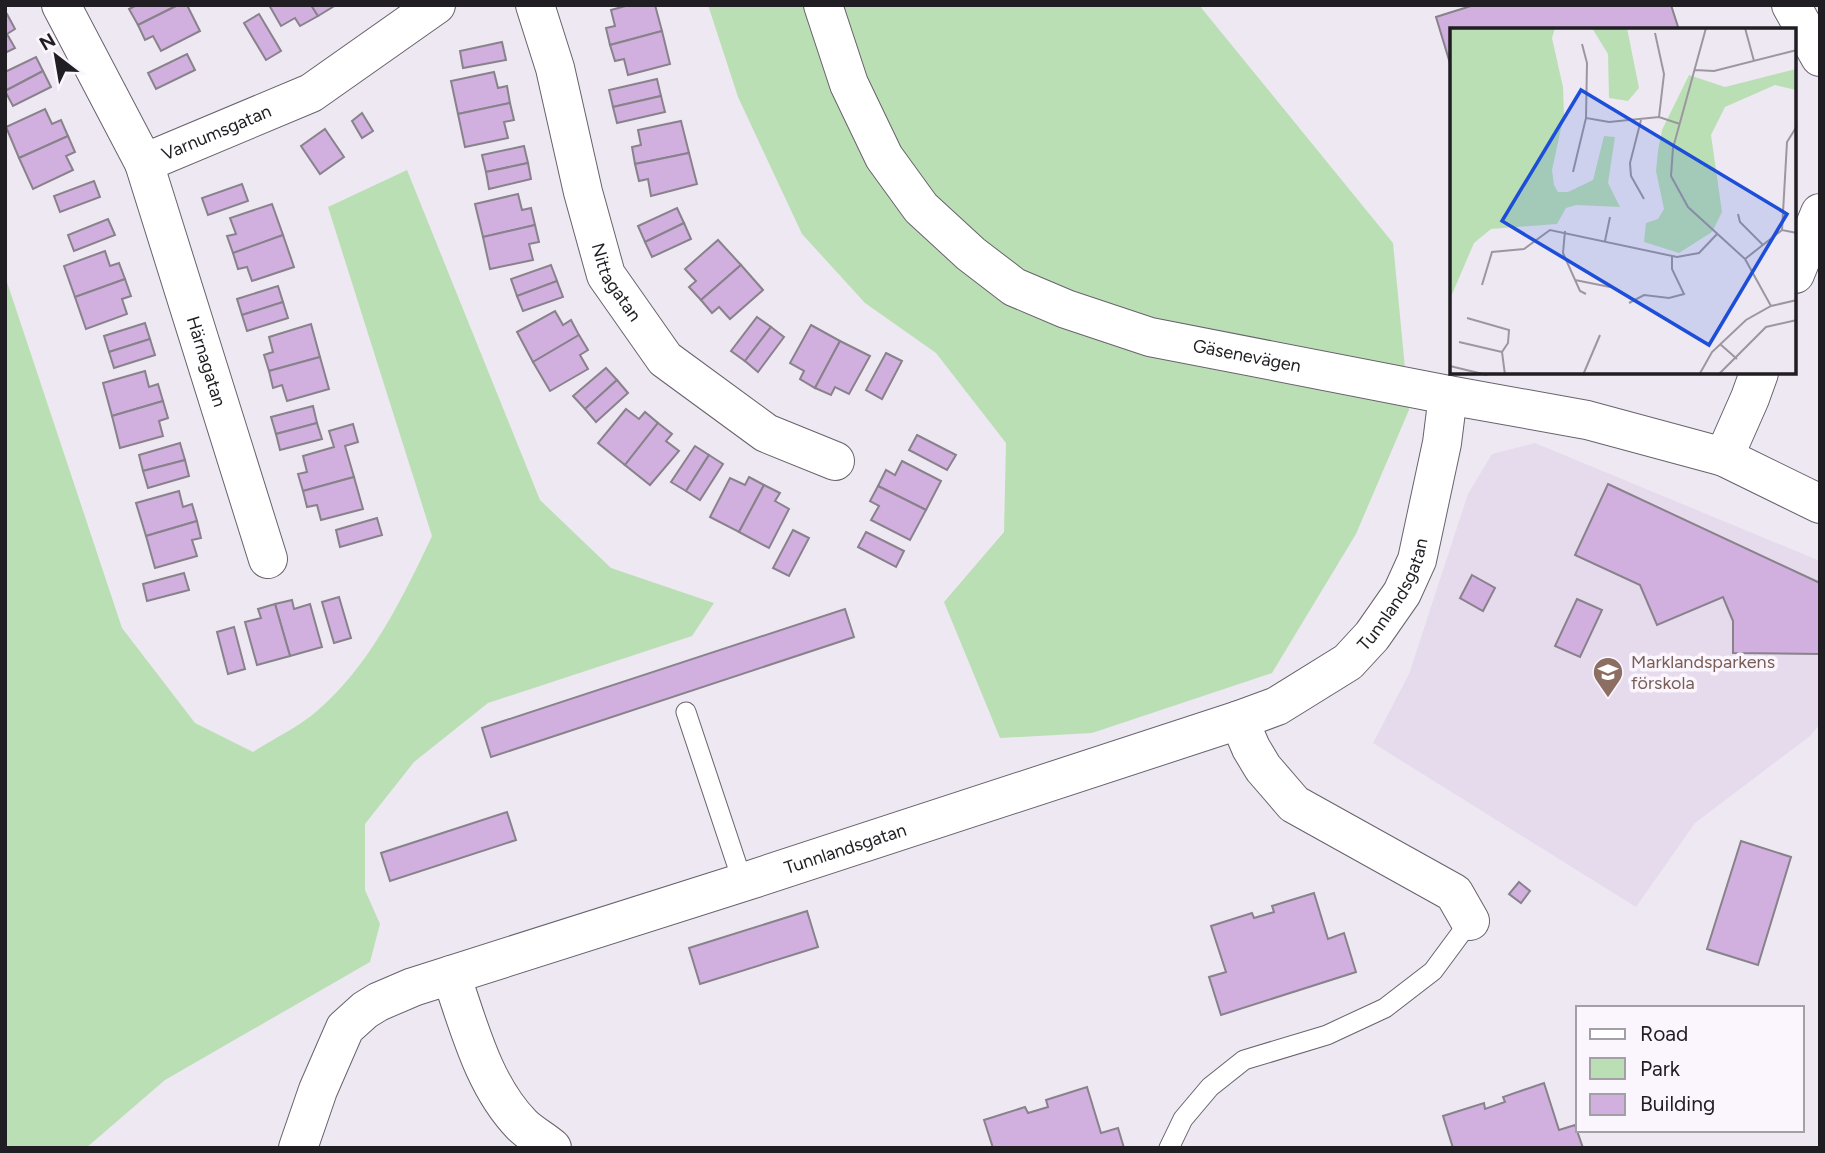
<svg xmlns="http://www.w3.org/2000/svg" width="1825" height="1153" viewBox="0 0 1825 1153" font-family="Figtree,sans-serif">
  <style>
    .built { fill: #e6dbec }
    .green { fill: #bbdfb4 }
    .building { fill: #d1afdf; stroke: #88828b; stroke-width: 2 }
    .lines { fill: none; stroke-linecap: round; stroke-linejoin: round }
    .lane-casing { stroke: #68626c; stroke-width: 21 }
    .street-casing { stroke: #68626c; stroke-width: 40 }
    .lane { stroke: #fff; stroke-width: 19 }
    .street { stroke: #fff; stroke-width: 38 }
    .labels { text-anchor: middle; stroke-width: 7; stroke-linejoin: round; paint-order: stroke }
    .street-label { font-size: 18px; fill: #201e22; stroke: #fbf5fe }
    .education-label { font-size: 18px; fill: #785e54; stroke: #fbf5fe; text-anchor: start }
    .inset-road { fill: none; stroke: #9c979f; stroke-width: 2 }
    .view { fill: #1d4ed8; fill-opacity: 0.15; stroke: #1d4ed8; stroke-width: 3.5 }
    .inset-edge { fill: none; stroke: #201e22; stroke-width: 3.5 }
  </style>
  <rect width="100%" height="100%" fill="#eee8f3"/>
  <path class="built" d="M 1535,443 L 1820,561 L 1820,724 L 1810,736 L 1695,823 L 1636,907 L 1373,743 L 1409,674 L 1468,494 L 1492,454 Z"/>
  <g class="green">
    <path d="M 708,5 L 1199,5 L 1393,243 L 1409,410 L 1356,534 L 1272,673 L 1092,733 L 1000,738 L 944,602 L 1004,532 L 1006,443 L 936,353 L 865,303 L 802,234 L 738,97 Z"/>
    <path d="M 407,170 L 540,500 L 611,568 L 714,603 L 692,636 L 488,703 L 414,762 L 365,824 L 365,890 L 380,924 L 370,962 L 165,1080 L 86,1148 L 5,1148 L 5,276 L 122,628 L 195,723 L 253,752 C 273,739 300,726 317,711 C 370,666 403,597 432,536 L 328,207 Z"/>
  </g>
  <g class="building">
    <path d="M 137,5 L 178,5 L 138,25 L 129,9 Z"/>
    <path d="M 178,5 L 187,5 L 200,31 L 161,51 L 153,36 L 145,40 L 138,25 Z"/>
    <path d="M 269,5 L 311,5 L 318,16 L 300,26 L 295,18 L 281,26 Z"/>
    <path d="M 311,5 L 336,5 L 318,16 Z"/>
    <path d="M 629,5 L 655,5 L 662,31 L 610,45 L 606,28 L 615,26 L 611,10 Z"/>
    <path d="M 1474,5 L 1671,5 L 1679,30 L 1452,30 L 1452,70 L 1436,17 Z"/>
    <path d="M 7,14 L 15,29 L 7,34 L 15,48 L 5,53 L 5,15 Z"/>
    <path d="M 259,14 L 281,51 L 266,60 L 244,23 Z"/>
    <path d="M 662,31 L 670,64 L 628,75 L 624,59 L 615,61 L 610,45 Z"/>
    <path d="M 502,42 L 506,60 L 463,68 L 460,51 Z"/>
    <path d="M 187,54 L 195,70 L 156,89 L 148,73 Z"/>
    <path d="M 36,57 L 43,71 L 5,91 L 5,72 Z"/>
    <path d="M 43,71 L 51,87 L 13,106 L 5,91 Z"/>
    <path d="M 494,72 L 498,88 L 507,86 L 510,103 L 458,114 L 451,81 Z"/>
    <path d="M 657,79 L 661,96 L 613,107 L 609,90 Z"/>
    <path d="M 661,96 L 665,112 L 617,123 L 613,107 Z"/>
    <path d="M 510,103 L 514,120 L 504,122 L 508,138 L 465,147 L 458,114 Z"/>
    <path d="M 45,109 L 52,124 L 61,120 L 68,136 L 19,158 L 6,127 Z"/>
    <path d="M 362,113 L 373,131 L 362,138 L 352,121 Z"/>
    <path d="M 681,121 L 689,153 L 635,164 L 632,147 L 641,145 L 638,130 Z"/>
    <path d="M 325,129 L 344,157 L 320,174 L 301,146 Z"/>
    <path d="M 68,136 L 75,152 L 66,156 L 73,170 L 33,189 L 19,158 Z"/>
    <path d="M 524,146 L 528,163 L 486,172 L 482,155 Z"/>
    <path d="M 689,153 L 697,184 L 651,196 L 648,179 L 639,181 L 635,164 Z"/>
    <path d="M 528,163 L 531,179 L 489,189 L 486,172 Z"/>
    <path d="M 94,181 L 100,197 L 60,212 L 54,196 Z"/>
    <path d="M 242,184 L 248,201 L 208,215 L 202,198 Z"/>
    <path d="M 518,194 L 522,210 L 531,208 L 535,225 L 483,237 L 475,204 Z"/>
    <path d="M 272,204 L 283,235 L 233,253 L 227,236 L 236,234 L 230,218 Z"/>
    <path d="M 677,208 L 684,223 L 645,242 L 638,226 Z"/>
    <path d="M 108,219 L 115,235 L 74,251 L 68,235 Z"/>
    <path d="M 684,223 L 691,239 L 652,257 L 645,242 Z"/>
    <path d="M 535,225 L 539,242 L 529,244 L 533,260 L 490,269 L 483,237 Z"/>
    <path d="M 283,235 L 294,267 L 252,281 L 247,267 L 238,269 L 233,253 Z"/>
    <path d="M 718,240 L 741,265 L 701,300 L 689,287 L 696,281 L 685,269 Z"/>
    <path d="M 105,251 L 110,266 L 119,263 L 125,279 L 75,297 L 64,266 Z"/>
    <path d="M 551,265 L 557,281 L 517,296 L 511,279 Z"/>
    <path d="M 741,265 L 763,290 L 730,319 L 719,307 L 712,313 L 701,300 Z"/>
    <path d="M 125,279 L 131,296 L 122,299 L 127,314 L 86,329 L 75,297 Z"/>
    <path d="M 557,281 L 563,297 L 523,311 L 517,296 Z"/>
    <path d="M 278,286 L 283,302 L 242,315 L 237,299 Z"/>
    <path d="M 283,302 L 288,318 L 247,331 L 242,315 Z"/>
    <path d="M 555,311 L 563,325 L 571,320 L 579,335 L 533,362 L 517,332 Z"/>
    <path d="M 757,317 L 771,327 L 745,361 L 731,351 Z"/>
    <path d="M 145,323 L 150,339 L 109,352 L 104,336 Z"/>
    <path d="M 311,324 L 320,357 L 269,371 L 264,355 L 273,352 L 269,337 Z"/>
    <path d="M 811,325 L 840,341 L 815,388 L 800,379 L 804,371 L 790,363 Z"/>
    <path d="M 771,327 L 784,337 L 758,372 L 745,361 Z"/>
    <path d="M 579,335 L 588,350 L 580,355 L 588,369 L 550,391 L 533,362 Z"/>
    <path d="M 150,339 L 155,355 L 114,368 L 109,352 Z"/>
    <path d="M 840,341 L 870,356 L 849,394 L 835,387 L 831,395 L 815,388 Z"/>
    <path d="M 886,353 L 902,361 L 882,399 L 866,390 Z"/>
    <path d="M 320,357 L 329,389 L 287,401 L 282,385 L 273,388 L 269,371 Z"/>
    <path d="M 606,368 L 617,380 L 585,409 L 573,396 Z"/>
    <path d="M 145,371 L 149,387 L 158,384 L 163,401 L 112,416 L 103,383 Z"/>
    <path d="M 617,380 L 628,393 L 596,422 L 585,409 Z"/>
    <path d="M 163,401 L 168,418 L 159,421 L 163,436 L 120,448 L 112,416 Z"/>
    <path d="M 313,406 L 317,423 L 276,434 L 271,417 Z"/>
    <path d="M 626,409 L 639,419 L 645,412 L 658,423 L 625,465 L 598,443 Z"/>
    <path d="M 317,423 L 322,439 L 280,450 L 276,434 Z"/>
    <path d="M 658,423 L 672,434 L 666,441 L 679,451 L 650,485 L 625,465 Z"/>
    <path d="M 353,424 L 358,442 L 345,446 L 354,477 L 303,491 L 298,474 L 307,472 L 303,456 L 334,447 L 329,431 Z"/>
    <path d="M 917,435 L 956,455 L 947,470 L 909,450 Z"/>
    <path d="M 180,443 L 185,460 L 143,471 L 139,455 Z"/>
    <path d="M 695,446 L 709,455 L 686,491 L 671,482 Z"/>
    <path d="M 709,455 L 723,464 L 700,500 L 686,491 Z"/>
    <path d="M 185,460 L 189,476 L 148,488 L 143,471 Z"/>
    <path d="M 902,461 L 941,481 L 926,510 L 878,486 L 886,470 L 895,475 Z"/>
    <path d="M 354,477 L 363,509 L 321,520 L 317,505 L 307,507 L 303,491 Z"/>
    <path d="M 749,477 L 764,485 L 739,532 L 710,517 L 730,478 L 745,485 Z"/>
    <path d="M 1608,484 L 1820,583 L 1820,654 L 1733,653 L 1733,621 L 1723,597 L 1657,625 L 1640,585 L 1575,555 Z"/>
    <path d="M 764,485 L 780,493 L 775,501 L 789,509 L 769,548 L 739,532 Z"/>
    <path d="M 878,486 L 926,510 L 910,540 L 871,520 L 879,506 L 870,501 Z"/>
    <path d="M 179,491 L 183,507 L 192,504 L 197,521 L 146,536 L 136,503 Z"/>
    <path d="M 377,518 L 382,535 L 340,547 L 336,530 Z"/>
    <path d="M 197,521 L 201,538 L 192,540 L 197,556 L 155,568 L 146,536 Z"/>
    <path d="M 793,530 L 809,538 L 789,576 L 773,568 Z"/>
    <path d="M 866,532 L 904,551 L 896,567 L 858,547 Z"/>
    <path d="M 184,573 L 189,590 L 147,601 L 143,584 Z"/>
    <path d="M 1472,575 L 1495,588 L 1483,611 L 1460,598 Z"/>
    <path d="M 339,597 L 351,638 L 334,643 L 322,602 Z"/>
    <path d="M 1577,599 L 1602,610 L 1580,657 L 1555,646 Z"/>
    <path d="M 292,600 L 294,609 L 310,604 L 322,647 L 290,656 L 275,604 Z"/>
    <path d="M 275,604 L 290,656 L 257,665 L 245,622 L 261,618 L 258,609 Z"/>
    <path d="M 845,609 L 854,637 L 491,757 L 482,728 Z"/>
    <path d="M 234,627 L 245,669 L 228,674 L 217,632 Z"/>
    <path d="M 507,812 L 516,840 L 390,881 L 381,853 Z"/>
    <path d="M 1741,841 L 1791,857 L 1758,965 L 1707,949 Z"/>
    <path d="M 1519,882 L 1530,891 L 1521,903 L 1509,894 Z"/>
    <path d="M 1314,893 L 1328,939 L 1344,933 L 1356,972 L 1221,1015 L 1209,977 L 1226,972 L 1211,926 L 1252,913 L 1254,918 L 1274,912 L 1272,906 Z"/>
    <path d="M 807,911 L 818,947 L 700,984 L 689,948 Z"/>
    <path d="M 1544,1083 L 1559,1130 L 1575,1125 L 1583,1148 L 1453,1148 L 1443,1116 L 1484,1103 L 1485,1109 L 1505,1102 L 1503,1097 Z"/>
    <path d="M 1087,1087 L 1101,1133 L 1118,1128 L 1124,1148 L 993,1148 L 984,1120 L 1025,1107 L 1028,1113 L 1048,1107 L 1046,1100 Z"/>
  </g>
  <g class="lines">
    <g class="lane-casing">
      <g id="lane">
        <path d="M 686,712 L 743,883"/>
        <path d="M 1169,1148 L 1183,1119 L 1210,1087 L 1244,1060 L 1327,1035 L 1385,1008 L 1433,971 L 1470,921"/>
      </g>
    </g>
    <g class="street-casing">
      <g id="street">
        <path id="s1" d="M 61,5 L 144,163 L 311,93 L 436,5"/>
        <path id="s2" d="M 535,5 L 555,68 L 583,192 L 606,275 L 665,359 L 766,433 L 835,461"/>
        <path id="s3" d="M 823,5 L 849,84 L 884,157 L 921,208 L 971,254 L 1014,287 L 1066,309 L 1150,337 L 1448,395 L 1587,420 L 1724,457 L 1820,504"/>
        <path d="M 1791,5 L 1820,57"/>
        <path id="s4" d="M 144,163 L 268,559"/>
        <path d="M 1795,274 L 1820,213"/>
        <path d="M 1724,457 L 1750,398 L 1759,373"/>
        <path d="M 1239,720 L 1251,748 L 1263,768 L 1294,804 L 1454,893 L 1470,921"/>
        <path d="M 451,975 C 469,1026 483,1085 522,1125 C 531,1134 543,1140 552,1148"/>
        <path id="s5" d="M 298,1148 L 318,1090 L 345,1028 L 365,1010 L 378,1002 L 413,987 L 750,880 L 1239,720 L 1277,706 L 1348,662 L 1372,636 L 1402,593 L 1417,560 L 1442,443 L 1448,395"/>
      </g>
    </g>
    <use href="#lane" class="lane"/>
    <use href="#street" class="street"/>
  </g>
  <defs>
    <g id="school-pin" transform="scale(1.575)"><path d="M0 17L-7.5 6A9.5 9.5 0 1 1 7.5 6Z" fill="#8d6e63" stroke="#fbf5fe"/><path d="M0-5L7-2L0 1L-7-2ZM-4 1L0 2.5L4 1V4Q0 6-4 4Z" fill="#fff"/></g>
  </defs>
  <g fill-rule="evenodd">
    <use href="#school-pin" x="1608" y="672"/>
  </g>
  <g class="labels">
    <g class="street-label">
      <text dy="6" stroke="none"><textPath href="#s1" startOffset="257">Varnumsgatan</textPath></text>
      <text dy="6" stroke="none"><textPath href="#s2" startOffset="290">Nittagatan</textPath></text>
      <text dy="6" stroke="none"><textPath href="#s3" startOffset="593">Gäsenevägen</textPath></text>
      <text dy="6" stroke="none"><textPath href="#s4" startOffset="208">Härnagatan</textPath></text>
      <text dy="6" stroke="none"><textPath href="#s5" startOffset="1284">Tunnlandsgatan</textPath></text>
      <text dy="6" stroke="none"><textPath href="#s5" startOffset="663">Tunnlandsgatan</textPath></text>
    </g>
    <g class="education-label">
      <text x="1631" y="668">Marklandsparkens<tspan x="1631" dy="21">förskola</tspan></text>
    </g>
  </g>
  <g transform="translate(1450 28)">
    <rect width="346" height="346" fill="#eee8f3"/>
    <path d="M 0,0 L 105,0 L 102,10 L 113,59 L 114,87 L 102,142 L 104,157 L 108,164 L 118,164 L 143,152 L 154,108 L 165,109 L 158,155 L 170,179 L 126,177 L 116,180 L 107,196 L 41,201 L 24,215 L 0,271 ZM 142,0 L 177,0 L 189,60 L 178,73 L 159,70 L 158,26 ZM 346,41 L 346,62 L 325,57 L 275,79 L 261,107 L 272,184 L 262,204 L 229,225 L 194,214 L 196,195 L 208,191 L 214,181 L 206,143 L 208,123 L 212,102 L 239,47 L 275,59 Z" fill="#bbdfb4"/>
    <path class="inset-road" d="M 256,0 L 223,120 L 221,148 L 238,179 L 295,231 L 321,278M 295,0 L 304,33M 205,5 L 214,46 L 209,89M 132,16 L 137,35 L 136,90 L 159,94 L 209,89 L 230,96M 245,42 L 264,43 L 347,22M 191,92 L 180,135 L 181,148 L 194,171M 123,144 L 136,90M 288,186 L 290,194 L 313,217M 332,202 L 337,114 L 347,98M 115,203 L 113,225 L 130,263 L 136,266M 155,213 L 160,189M 295,231 L 332,202 L 347,205M 125,252 L 160,259M 32,257 L 42,224 L 74,221 L 100,202 L 227,229 L 249,225 L 268,205M 179,275 L 194,267 L 219,270 L 234,266 L 222,241 L 222,228M 17,290 L 59,302 L 58,315 L 52,324 L 55,347M 9,314 L 52,324M 270,316 L 287,331M 0,338 L 37,347M 133,347 L 150,307M 249,347 L 262,324 L 296,292 L 321,278 L 347,272M 268,347 L 316,299 L 347,292"/>
    <path class="view" d="M 131,62 L 337,186 L 259,317 L 52,193 Z"/>
    <rect width="346" height="346" class="inset-edge"/>
  </g>
  <rect width="1825" height="1153" fill="none" stroke="#201e22" stroke-width="14"/>
  <rect x="1576" y="1006" width="228" height="126" fill="#fbf5fe" stroke="#a39fa6" stroke-width="2"/>
  <rect x="1590" y="1029" width="35" height="10" fill="#ffffff" stroke="#a39fa6" stroke-width="2"/>
  <text x="1640" y="1041" font-size="21" fill="#201e22">Road</text>
  <rect x="1590" y="1058" width="35" height="21" fill="#bbdfb4" stroke="#a39fa6" stroke-width="2"/>
  <text x="1640" y="1076" font-size="21" fill="#201e22">Park</text>
  <rect x="1590" y="1094" width="35" height="21" fill="#d1afdf" stroke="#a39fa6" stroke-width="2"/>
  <text x="1640" y="1111" font-size="21" fill="#201e22">Building</text>
  <g transform="translate(56 56) rotate(329)" stroke="#fbf5fe" stroke-width="5" paint-order="stroke">
  <path d="M0-5L12 26L0 18L-12 26Z" fill="#201e22"/>
  <text y="-10" font-size="19" font-weight="bold" text-anchor="middle" fill="#201e22">N</text>
  </g>
</svg>
